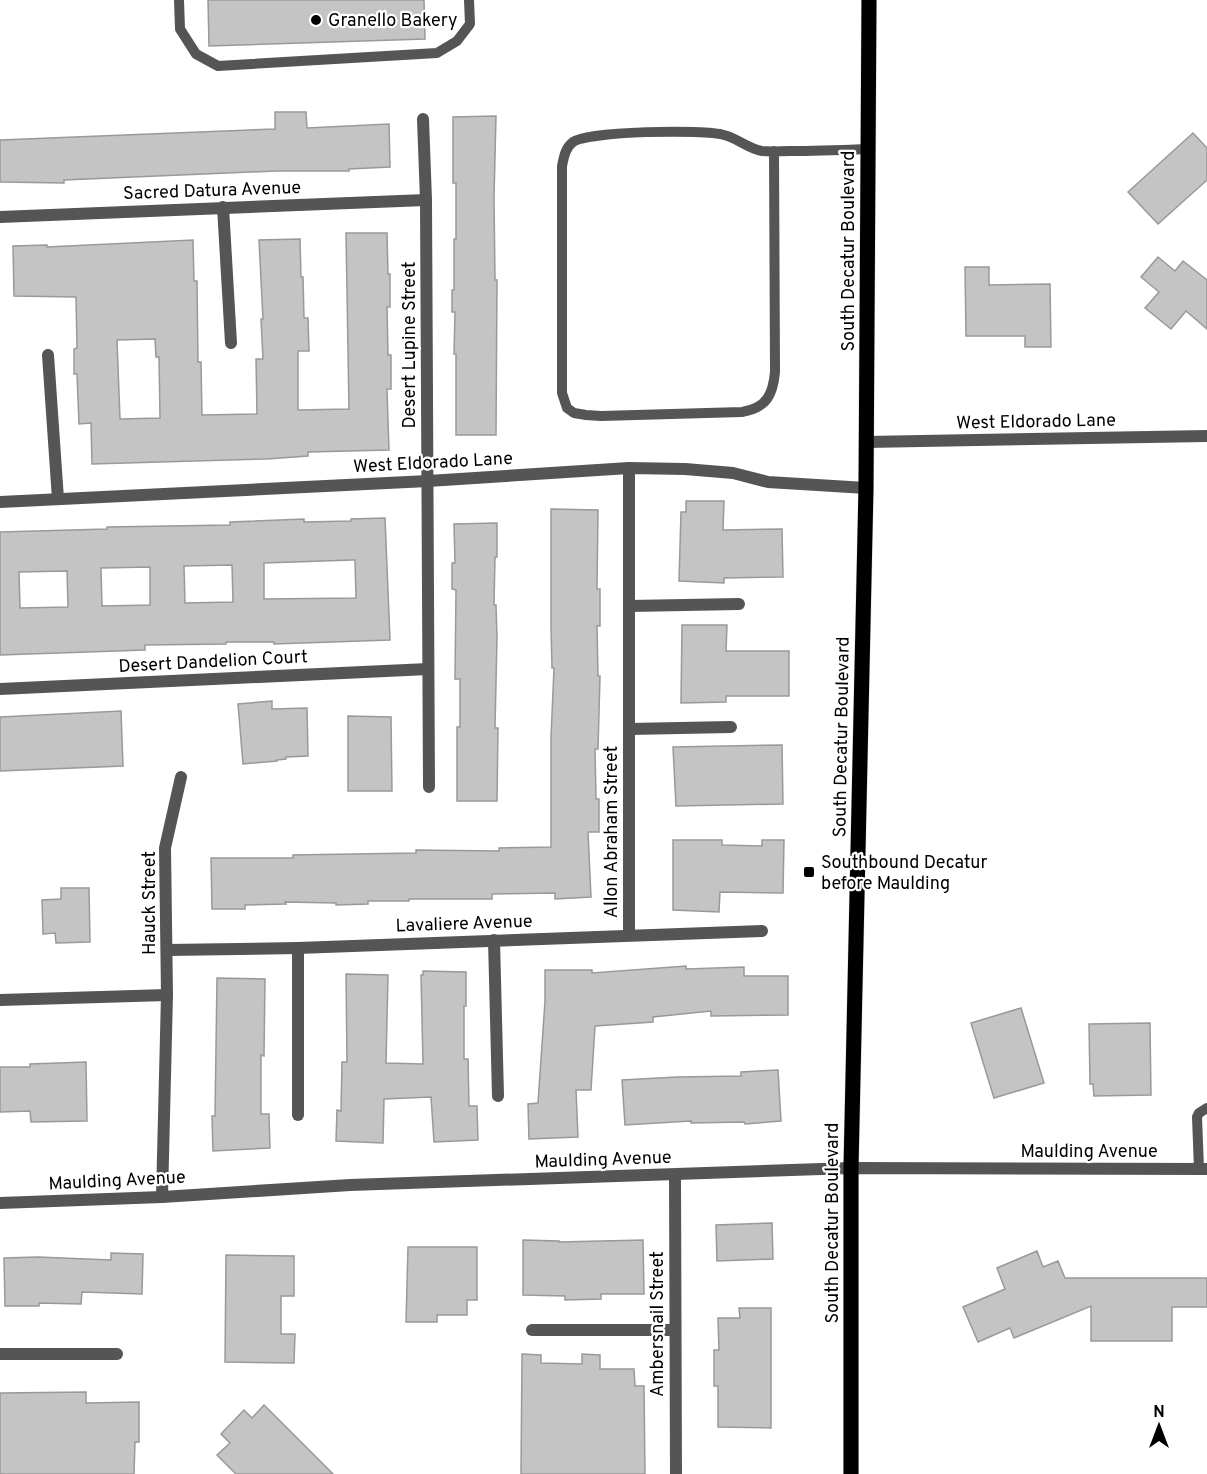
<svg xmlns="http://www.w3.org/2000/svg" width="1207" height="1474" viewBox="0 0 1207 1474" font-family="Overpass,sans-serif">
  <style>
    .building { fill: #c4c4c4; stroke: #999; stroke-width: 1.5; fill-rule: evenodd }
    .lines { fill: none; stroke-linecap: round; stroke-linejoin: round }
    .primary-casing { stroke: #dbdbdb; stroke-width: 16 }
    .lane { stroke: #555; stroke-width: 10 }
    .street { stroke: #555; stroke-width: 12 }
    .primary { stroke: #000; stroke-width: 15 }
    .poi-dot { fill: #000; stroke: #fff; stroke-width: 2 }
    .labels { text-anchor: middle; stroke-width: 4.5; stroke-linejoin: round; paint-order: stroke }
    .poi-label { font-size: 18px; fill: #000; stroke: #fff; text-anchor: start }
    .street-label { font-size: 18px; fill: #000; stroke: #fff }
  </style>
  <rect width="100%" height="100%" fill="#fff"/>
  <g class="building">
    <path d="M 208,0 L 424,0 L 425,39 L 209,46 Z"/>
    <path d="M 275,112 L 306,112 L 307,128 L 389,124 L 390,167 L 349,169 L 349,171 L 276,171 L 64,180 L 64,183 L 0,182 L 0,140 L 275,129 Z"/>
    <path d="M 496,116 L 494,198 L 495,280 L 497,280 L 496,435 L 456,435 L 456,354 L 454,354 L 455,312 L 452,312 L 452,290 L 454,290 L 454,239 L 456,239 L 456,183 L 453,183 L 453,117 Z"/>
    <path d="M 1193,133 L 1207,148 L 1207,180 L 1158,224 L 1128,192 Z"/>
    <path d="M 346,233 L 387,233 L 388,274 L 390,274 L 390,307 L 387,307 L 388,355 L 391,355 L 391,389 L 387,389 L 389,450 L 308,452 L 308,456 L 267,459 L 92,464 L 91,423 L 79,424 L 77,374 L 74,374 L 74,349 L 77,348 L 76,297 L 14,296 L 13,246 L 47,245 L 47,247 L 193,240 L 194,281 L 197,281 L 198,362 L 201,362 L 202,415 L 257,414 L 256,359 L 263,359 L 261,319 L 263,319 L 259,240 L 300,239 L 301,277 L 303,277 L 304,318 L 308,318 L 309,351 L 298,351 L 298,410 L 349,409 ZM 155,339 L 156,357 L 159,357 L 160,418 L 120,419 L 117,340 Z"/>
    <path d="M 1158,257 L 1175,271 L 1183,261 L 1207,280 L 1207,329 L 1186,311 L 1171,329 L 1145,308 L 1159,292 L 1141,277 Z"/>
    <path d="M 965,267 L 989,267 L 989,285 L 1050,284 L 1051,347 L 1025,347 L 1025,336 L 966,336 Z"/>
    <path d="M 686,501 L 724,501 L 723,530 L 782,529 L 783,577 L 724,578 L 724,583 L 679,581 L 681,512 L 686,512 Z"/>
    <path d="M 551,509 L 598,510 L 597,589 L 600,589 L 600,626 L 597,626 L 598,676 L 600,676 L 598,749 L 595,749 L 596,799 L 599,799 L 599,832 L 588,832 L 591,897 L 555,899 L 555,893 L 492,894 L 492,899 L 409,899 L 409,901 L 368,901 L 368,904 L 336,905 L 336,903 L 285,902 L 286,904 L 245,905 L 245,909 L 212,909 L 211,858 L 293,858 L 293,855 L 416,853 L 416,850 L 499,851 L 499,848 L 551,847 L 551,738 L 554,668 L 552,668 L 551,627 Z"/>
    <path d="M 385,518 L 390,640 L 274,644 L 274,642 L 226,642 L 226,644 L 145,645 L 145,650 L 0,655 L 0,532 L 107,529 L 107,527 L 230,525 L 230,522 L 304,519 L 304,522 L 351,521 L 351,519 ZM 352,560 L 355,560 L 356,598 L 264,599 L 264,563 ZM 232,565 L 233,602 L 185,603 L 184,566 ZM 150,567 L 150,605 L 102,606 L 101,568 ZM 67,571 L 68,607 L 20,608 L 19,572 Z"/>
    <path d="M 497,523 L 497,557 L 495,557 L 494,605 L 496,605 L 497,638 L 495,728 L 498,728 L 497,801 L 457,801 L 457,727 L 460,727 L 460,679 L 455,679 L 456,590 L 452,589 L 452,563 L 455,563 L 454,524 Z"/>
    <path d="M 682,625 L 727,625 L 726,651 L 789,651 L 789,696 L 726,696 L 726,702 L 681,703 Z"/>
    <path d="M 272,701 L 272,709 L 307,708 L 308,756 L 286,757 L 286,759 L 277,760 L 277,761 L 243,764 L 238,704 Z"/>
    <path d="M 121,711 L 123,766 L 0,771 L 0,717 Z"/>
    <path d="M 348,716 L 391,717 L 392,791 L 348,791 Z"/>
    <path d="M 782,745 L 783,804 L 676,806 L 673,747 Z"/>
    <path d="M 673,840 L 722,840 L 722,845 L 762,846 L 762,840 L 784,840 L 783,893 L 720,892 L 719,912 L 673,910 Z"/>
    <path d="M 61,888 L 89,888 L 90,942 L 56,943 L 55,933 L 43,934 L 42,900 L 61,899 Z"/>
    <path d="M 686,966 L 686,969 L 744,967 L 744,976 L 788,976 L 788,1015 L 711,1016 L 711,1011 L 653,1017 L 653,1022 L 595,1026 L 591,1090 L 576,1090 L 578,1137 L 529,1139 L 528,1104 L 538,1103 L 545,1001 L 545,970 L 592,970 L 592,973 Z"/>
    <path d="M 423,971 L 466,972 L 466,1006 L 464,1006 L 464,1059 L 468,1059 L 469,1106 L 477,1106 L 478,1140 L 434,1142 L 431,1097 L 384,1099 L 383,1143 L 336,1141 L 337,1110 L 341,1111 L 342,1062 L 347,1062 L 346,974 L 388,975 L 386,1063 L 423,1064 L 421,975 L 423,975 Z"/>
    <path d="M 217,978 L 265,979 L 264,1056 L 261,1055 L 261,1114 L 269,1114 L 270,1148 L 213,1151 L 212,1116 L 215,1116 Z"/>
    <path d="M 1021,1008 L 1044,1083 L 994,1098 L 971,1023 Z"/>
    <path d="M 1150,1023 L 1151,1095 L 1094,1096 L 1093,1084 L 1090,1084 L 1089,1024 Z"/>
    <path d="M 86,1062 L 87,1121 L 31,1122 L 30,1111 L 0,1112 L 0,1067 L 30,1067 L 30,1064 Z"/>
    <path d="M 778,1070 L 781,1121 L 745,1124 L 744,1122 L 691,1123 L 691,1121 L 625,1125 L 622,1080 L 677,1077 L 741,1076 L 741,1072 Z"/>
    <path d="M 772,1223 L 773,1259 L 717,1261 L 716,1225 Z"/>
    <path d="M 523,1240 L 559,1241 L 559,1242 L 643,1240 L 644,1294 L 601,1294 L 601,1299 L 565,1300 L 565,1296 L 523,1295 Z"/>
    <path d="M 408,1247 L 477,1247 L 477,1300 L 467,1300 L 467,1315 L 437,1315 L 437,1322 L 406,1322 Z"/>
    <path d="M 1037,1251 L 1043,1267 L 1058,1261 L 1065,1278 L 1207,1278 L 1207,1307 L 1172,1307 L 1172,1341 L 1091,1341 L 1091,1306 L 1014,1338 L 1010,1328 L 978,1342 L 963,1307 L 1005,1289 L 997,1268 Z"/>
    <path d="M 111,1253 L 143,1254 L 142,1294 L 82,1292 L 81,1304 L 39,1303 L 39,1306 L 5,1306 L 4,1258 L 38,1257 L 111,1260 Z"/>
    <path d="M 226,1255 L 294,1256 L 294,1296 L 281,1296 L 281,1334 L 295,1334 L 294,1363 L 225,1362 Z"/>
    <path d="M 739,1308 L 771,1308 L 771,1428 L 718,1427 L 718,1386 L 714,1386 L 714,1350 L 719,1350 L 718,1318 L 740,1318 Z"/>
    <path d="M 522,1354 L 541,1355 L 541,1363 L 582,1364 L 582,1354 L 600,1355 L 600,1369 L 634,1369 L 635,1386 L 644,1386 L 645,1474 L 521,1474 Z"/>
    <path d="M 86,1392 L 86,1403 L 139,1402 L 139,1442 L 135,1442 L 134,1474 L 0,1474 L 0,1393 Z"/>
    <path d="M 264,1405 L 333,1474 L 236,1474 L 217,1455 L 230,1443 L 221,1434 L 244,1410 L 252,1418 Z"/>
  </g>
  <g class="lines">
    <g class="primary-casing">
      <path id="primary" d="M 851,1474 L 851,1168 L 866,488 L 869,0"/>
    </g>
    <g class="lane">
      <path d="M 179,0 L 180,29 L 196,54 L 218,66 L 437,53 L 457,41 L 470,24 L 469,0"/>
      <path d="M 774,151 L 775,372 C 773,394 767,408 742,412 L 601,416 L 586,415 L 574,413 L 567,408 L 562,393 L 562,166 C 564,157 565,148 573,142 C 587,131 705,129 724,135 C 737,138 749,149 762,151 C 771,152 781,151 790,151 C 816,151 842,150 868,149"/>
      <path d="M 1199,1169 L 1197,1117 L 1199,1113 L 1207,1108"/>
    </g>
    <g class="street">
      <path d="M 423,119 L 426,200 L 429,787"/>
      <path d="M 223,207 L 231,343"/>
      <path d="M 0,217 L 426,200"/>
      <path d="M 48,355 L 58,499"/>
      <path d="M 866,442 L 1207,436"/>
      <path d="M 0,502 L 428,481 L 629,468 L 685,469 L 733,473 L 768,482 L 866,488"/>
      <path d="M 630,606 L 739,604"/>
      <path d="M 0,689 L 428,669"/>
      <path d="M 629,729 L 731,727"/>
      <path d="M 629,935 L 629,468"/>
      <path d="M 494,940 L 498,1096"/>
      <path d="M 298,948 L 298,1115"/>
      <path d="M 167,950 L 298,948 L 762,931"/>
      <path d="M 0,1000 L 167,995"/>
      <path d="M 675,1175 L 676,1474"/>
      <path d="M 162,1197 L 167,995 L 165,848 L 181,777"/>
      <path d="M 0,1203 L 162,1197 L 350,1185 L 851,1168 L 1207,1169"/>
      <path d="M 532,1330 L 674,1330"/>
      <path d="M 0,1354 L 117,1354"/>
    </g>
    <use href="#primary" class="primary"/>
  </g>
  <g class="poi-dot">
    <circle cx="316" cy="20" r="6"/>
    <rect x="803" y="866" width="12" height="12" rx="3"/>
  </g>
  <g class="labels">
    <g class="poi-label">
      <text x="328" y="26">Granello Bakery</text>
      <text x="821" y="868">Southbound Decatur<tspan x="821" dy="21">before Maulding</tspan></text>
    </g>
    <g class="street-label">
      <text transform="translate(212 190) rotate(-2)" y="6">Sacred Datura Avenue</text>
      <text transform="translate(848 251) rotate(-90)" y="6">South Decatur Boulevard</text>
      <text transform="translate(409 345) rotate(-90)" y="6">Desert Lupine Street</text>
      <text transform="translate(1036 421) rotate(-1)" y="6">West Eldorado Lane</text>
      <text transform="translate(433 462) rotate(-3)" y="6">West Eldorado Lane</text>
      <text transform="translate(213 661) rotate(-3)" y="6">Desert Dandelion Court</text>
      <text transform="translate(841 737) rotate(-89)" y="6">South Decatur Boulevard</text>
      <text transform="translate(611 832) rotate(-90)" y="6">Allon Abraham Street</text>
      <text transform="translate(149 903) rotate(-90)" y="6">Hauck Street</text>
      <text transform="translate(464 923) rotate(-2)" y="6">Lavaliere Avenue</text>
      <text x="1089" y="1157">Maulding Avenue</text>
      <text transform="translate(603 1159) rotate(-2)" y="6">Maulding Avenue</text>
      <text transform="translate(117 1180) rotate(-3)" y="6">Maulding Avenue</text>
      <text transform="translate(832 1223) rotate(-90)" y="6">South Decatur Boulevard</text>
      <text transform="translate(657 1324) rotate(-90)" y="6">Ambersnail Street</text>
    </g>
  </g>
  <g transform="translate(1159 1426)" stroke="#ffffff" stroke-width="4.5" paint-order="stroke">
  <path d="M0-4.5L10 22L0 15L-10 22Z" fill="#000000"/>
  <text y="-9" font-size="16" font-weight="bold" text-anchor="middle" fill="#000000">N</text>
  </g>
</svg>
